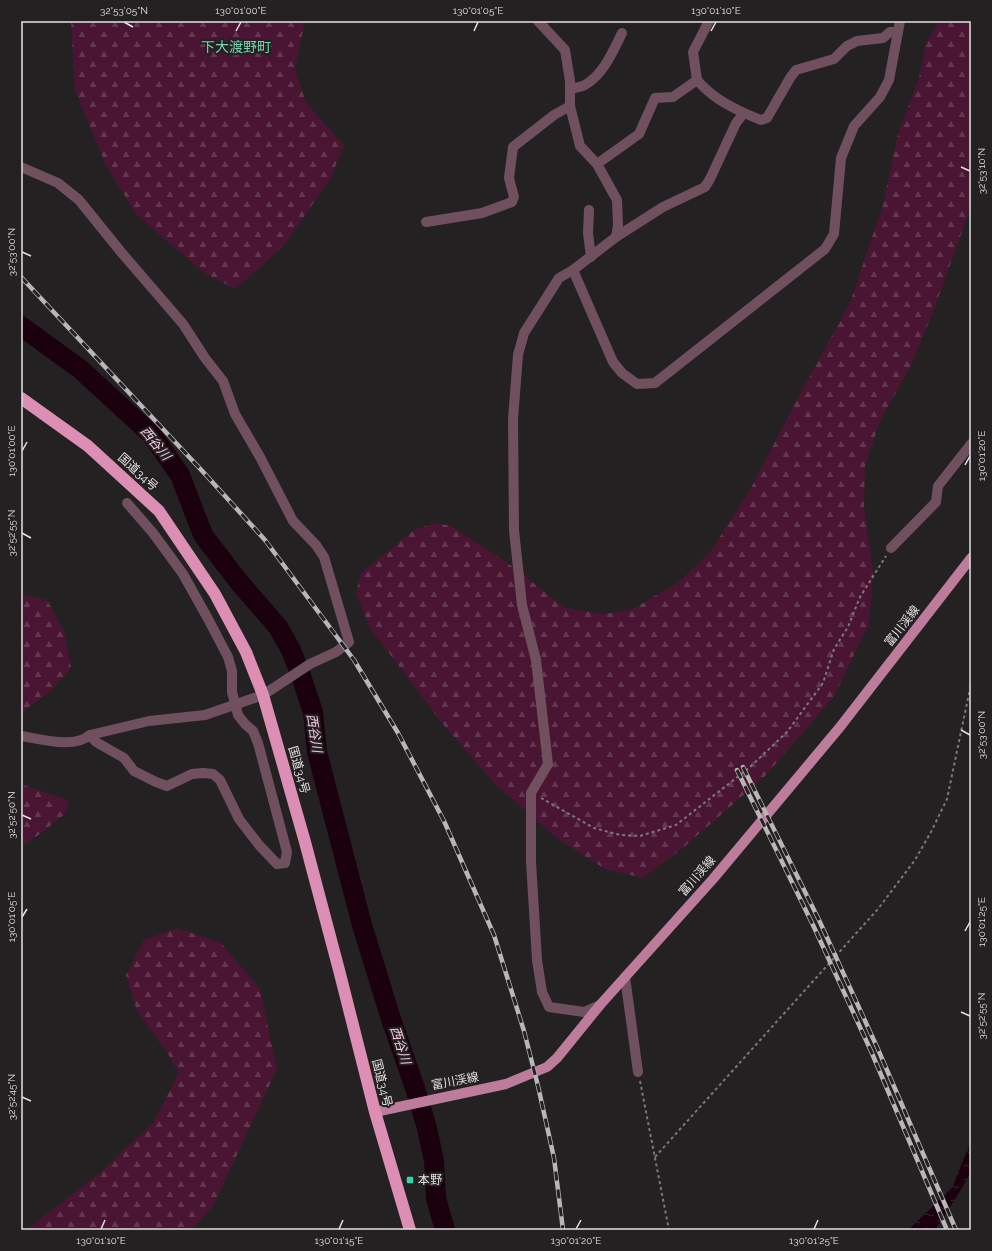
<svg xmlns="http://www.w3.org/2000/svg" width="992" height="1251" viewBox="0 0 992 1251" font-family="Raleway,'Noto Sans JP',sans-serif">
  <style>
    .forest { fill: url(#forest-firs) }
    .water { fill: url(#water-ripples) }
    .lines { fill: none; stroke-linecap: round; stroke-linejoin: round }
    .river { stroke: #1b000e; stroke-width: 20 }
    .path { stroke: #7c797a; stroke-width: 2; stroke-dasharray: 3 3; stroke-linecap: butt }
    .minor { stroke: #70505f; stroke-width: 10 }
    .major { stroke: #be7c9c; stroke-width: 10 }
    .highway { stroke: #dc8eb4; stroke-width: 12 }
    .rail-casing { stroke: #b9b6b7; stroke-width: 4.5 }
    .rail { stroke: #242122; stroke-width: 3; stroke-dasharray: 9; stroke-linecap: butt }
    .ticks { fill: none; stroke: #e5e2e3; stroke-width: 1.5 }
    .poi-dot { fill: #34d4a8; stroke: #242122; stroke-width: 1.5 }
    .labels { text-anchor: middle; stroke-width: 4; stroke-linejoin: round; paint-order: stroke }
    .street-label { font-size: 12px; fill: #e5e2e3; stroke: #242122 }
    .poi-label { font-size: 12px; fill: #e5e2e3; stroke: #242122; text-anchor: start }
    .water-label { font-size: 13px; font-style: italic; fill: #f4c9dd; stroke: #242122 }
    .quarter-label { font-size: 14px; fill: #78d3b3; stroke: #242122 }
    .neatline { fill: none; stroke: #e5e2e3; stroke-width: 1.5 }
    .ticks-label { font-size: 10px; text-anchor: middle; fill: #e5e2e3 }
  </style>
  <defs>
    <pattern id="forest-firs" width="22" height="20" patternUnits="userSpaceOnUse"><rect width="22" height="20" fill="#4a1533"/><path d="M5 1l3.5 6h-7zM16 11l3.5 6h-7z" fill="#643750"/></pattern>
    <pattern id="water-ripples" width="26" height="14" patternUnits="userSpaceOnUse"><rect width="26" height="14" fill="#1b000e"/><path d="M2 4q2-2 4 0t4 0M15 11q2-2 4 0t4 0" fill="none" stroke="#3c2531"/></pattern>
  </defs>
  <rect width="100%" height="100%" fill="#242122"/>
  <g class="forest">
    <path d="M 71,21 L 305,21 L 295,68 L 306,103 L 344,145 L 330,179 L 283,247 L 235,289 L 203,272 L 137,215 L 106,166 L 75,90 Z"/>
    <path d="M 939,21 L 971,21 L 971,207 L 933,312 L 911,365 L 880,421 L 865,466 L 864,506 L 873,573 L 869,624 L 833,698 L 765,776 L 684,847 L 643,878 L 605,869 L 558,839 L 494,783 L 442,723 L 370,628 L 356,593 L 361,573 L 414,530 L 435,523 L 451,526 L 509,564 L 565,608 L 604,614 L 631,610 L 679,582 L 711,551 L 751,488 L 801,392 L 850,303 L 883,205 L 898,134 L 919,78 L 926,43 Z"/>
    <path d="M 21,594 L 47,600 L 64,631 L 71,668 L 51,691 L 21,713 Z"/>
    <path d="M 21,784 L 69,801 L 65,814 L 40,834 L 21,846 Z"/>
    <path d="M 177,928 L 221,943 L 260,989 L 277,1069 L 213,1206 L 191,1230 L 26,1230 L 100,1173 L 153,1123 L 179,1073 L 167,1052 L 137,1011 L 126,975 L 144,940 Z"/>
  </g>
  <path class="water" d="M 971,1136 L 971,1172 L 959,1193 L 935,1230 L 908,1230 L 952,1188 L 969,1146 Z"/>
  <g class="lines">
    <path class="river" d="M 21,326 L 80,369 L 152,435 L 180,475 L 203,535 L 239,582 L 278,627 L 291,650 L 301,676 L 313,712 L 317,752 L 362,925 L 391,1019 L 415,1088 L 427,1128 L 434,1161 L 436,1198 L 445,1230"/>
    <g class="path">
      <path d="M 541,798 L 594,828 L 620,835 L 640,836 L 676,825 L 749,768 L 787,732 L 823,683 L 834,649 L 848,627 L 860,597 L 886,556"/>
      <path d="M 640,1081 L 669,1230"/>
      <path d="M 655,1157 L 878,909 L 915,860 L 931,832 L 947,799 L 971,684"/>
    </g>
    <g class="minor">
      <path d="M 538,21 L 565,50 L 570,81 L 570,106 L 580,146 L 597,164 L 617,200 L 618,225 L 616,237 L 573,270 L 559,278 L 524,333 L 518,355 L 513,419 L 514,530 L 522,605 L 536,660 L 548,764 L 531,793 L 531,862 L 537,960 L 542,992 L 549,1007 L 584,1012 L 600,1005"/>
      <path d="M 570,89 C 575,88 581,87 585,85 C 604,74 613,51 622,33"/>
      <path d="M 744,113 L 761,120 L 767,118 L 790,78 L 796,70 L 834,59 L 847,46 L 857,41 L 883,38 L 890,32 L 898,32"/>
      <path d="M 597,164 L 639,134 L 655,98 L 673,97 L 697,80 L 693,52 L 709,21"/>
      <path d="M 21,167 L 58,183 L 79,200 L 121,252 L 183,324 L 205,358 L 223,381 L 235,414 L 260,457 L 293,521 L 316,545 L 324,557 L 349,642 L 336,652 L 310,664 L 263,695 L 205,715 L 149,721 L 90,735"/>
      <path d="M 589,210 L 588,233 L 591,257"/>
      <path d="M 426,222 L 482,213 L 512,202 L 514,197 L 509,178 L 513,147 L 554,115 L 570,106"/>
      <path d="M 616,237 L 663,207 L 705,187 L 710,179 L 736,123 L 744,113 C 725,104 711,96 697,80"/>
      <path d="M 573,270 L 613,362 L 622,373 L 637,384 L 655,383 L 825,249 L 834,234 L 841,158 L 854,126 L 880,97 L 889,80 L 900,21"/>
      <path d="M 891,548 L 936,502 L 938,486 L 971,444"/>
      <path d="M 21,736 C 41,739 74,749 90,735 L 96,742 L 124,758 L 134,771 L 156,782 L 167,786 L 192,774 L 203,773 L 213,774 L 220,780 L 239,819 L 259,845 L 277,864 L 285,863 L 287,852 L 258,743 L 253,731 L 245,724 L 238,715 L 232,692 L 232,671 L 228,657 L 207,617 L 183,574 L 153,533 L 127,503"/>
      <path d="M 625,977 L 638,1072"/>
    </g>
    <path class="major" d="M 375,1112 L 506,1084 L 547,1067 L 557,1058 L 600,1005 L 713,879 L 840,727 L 971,558"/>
    <path class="highway" d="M 21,398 L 88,446 L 159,511 L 215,594 L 246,652 L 263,695 L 305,842 L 339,970 L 375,1112 L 410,1230"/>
    <g class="rail-casing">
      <g id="rail">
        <path d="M 21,277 L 205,474 L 265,540 L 354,660 L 398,733 L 444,821 L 494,935 L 524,1031 L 538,1086 L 554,1158 L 563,1230"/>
        <path d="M 743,767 L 819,920 L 877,1047 L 956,1230"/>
        <path d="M 737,770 L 813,925 L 871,1051 L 947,1230"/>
      </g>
    </g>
    <use href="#rail" class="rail"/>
  </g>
  <path class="ticks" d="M 124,22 L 133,27M 236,31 L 241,22M 474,31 L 478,22M 711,31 L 716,22M 961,167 L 970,171M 22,252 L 31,256M 22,451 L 27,442M 965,465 L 970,456M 22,533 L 31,538M 961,730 L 970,735M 22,815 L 31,819M 22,917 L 27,909M 965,931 L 970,922M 961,1012 L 970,1016M 22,1097 L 31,1101M 101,1229 L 105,1220M 339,1229 L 343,1220M 576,1229 L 581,1220M 814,1229 L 818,1220"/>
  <rect class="poi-dot" x="406" y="1176" width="8" height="8" rx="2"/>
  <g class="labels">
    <g class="street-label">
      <text transform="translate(138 472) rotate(42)" y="4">国道34号</text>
      <text transform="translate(902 626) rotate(-52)" y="4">富川渓線</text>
      <text transform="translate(299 770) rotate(74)" y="4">国道34号</text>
      <text transform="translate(697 876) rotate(-49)" y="4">富川渓線</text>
      <text transform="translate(455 1081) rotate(-11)" y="4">富川渓線</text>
      <text transform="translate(382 1083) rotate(76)" y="4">国道34号</text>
    </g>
    <g class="poi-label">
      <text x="418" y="1184">本野</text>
    </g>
    <g class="water-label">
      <text transform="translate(156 443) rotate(50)" y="5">西谷川</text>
      <text transform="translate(315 733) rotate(81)" y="5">西谷川</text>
      <text transform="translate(401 1045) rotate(72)" y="5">西谷川</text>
    </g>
    <g class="quarter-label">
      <text x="236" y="52">下大渡野町</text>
    </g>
  </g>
  <rect width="992" height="1251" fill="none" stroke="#242122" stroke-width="44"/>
  <rect x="22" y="22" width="948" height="1207" class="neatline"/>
  <g class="ticks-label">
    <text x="124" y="14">32°53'05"N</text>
    <text x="241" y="14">130°01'00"E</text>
    <text x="478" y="14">130°01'05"E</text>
    <text x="716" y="14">130°01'10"E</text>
    <text transform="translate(981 171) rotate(-90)" y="4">32°53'10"N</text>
    <text transform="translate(11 252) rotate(-90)" y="4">32°53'00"N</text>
    <text transform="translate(11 451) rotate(-90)" y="4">130°01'00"E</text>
    <text transform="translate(981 456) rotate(-90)" y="4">130°01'20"E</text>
    <text transform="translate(11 533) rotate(-90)" y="4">32°52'55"N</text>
    <text transform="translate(981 735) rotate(-90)" y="4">32°53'00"N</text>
    <text transform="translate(11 815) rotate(-90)" y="4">32°52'50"N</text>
    <text transform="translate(11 917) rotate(-90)" y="4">130°01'05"E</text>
    <text transform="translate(981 922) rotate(-90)" y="4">130°01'25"E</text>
    <text transform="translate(981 1016) rotate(-90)" y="4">32°52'55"N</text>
    <text transform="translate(11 1097) rotate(-90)" y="4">32°52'45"N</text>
    <text x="101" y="1244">130°01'10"E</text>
    <text x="339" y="1244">130°01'15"E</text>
    <text x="576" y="1244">130°01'20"E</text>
    <text x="814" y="1244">130°01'25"E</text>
  </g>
</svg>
